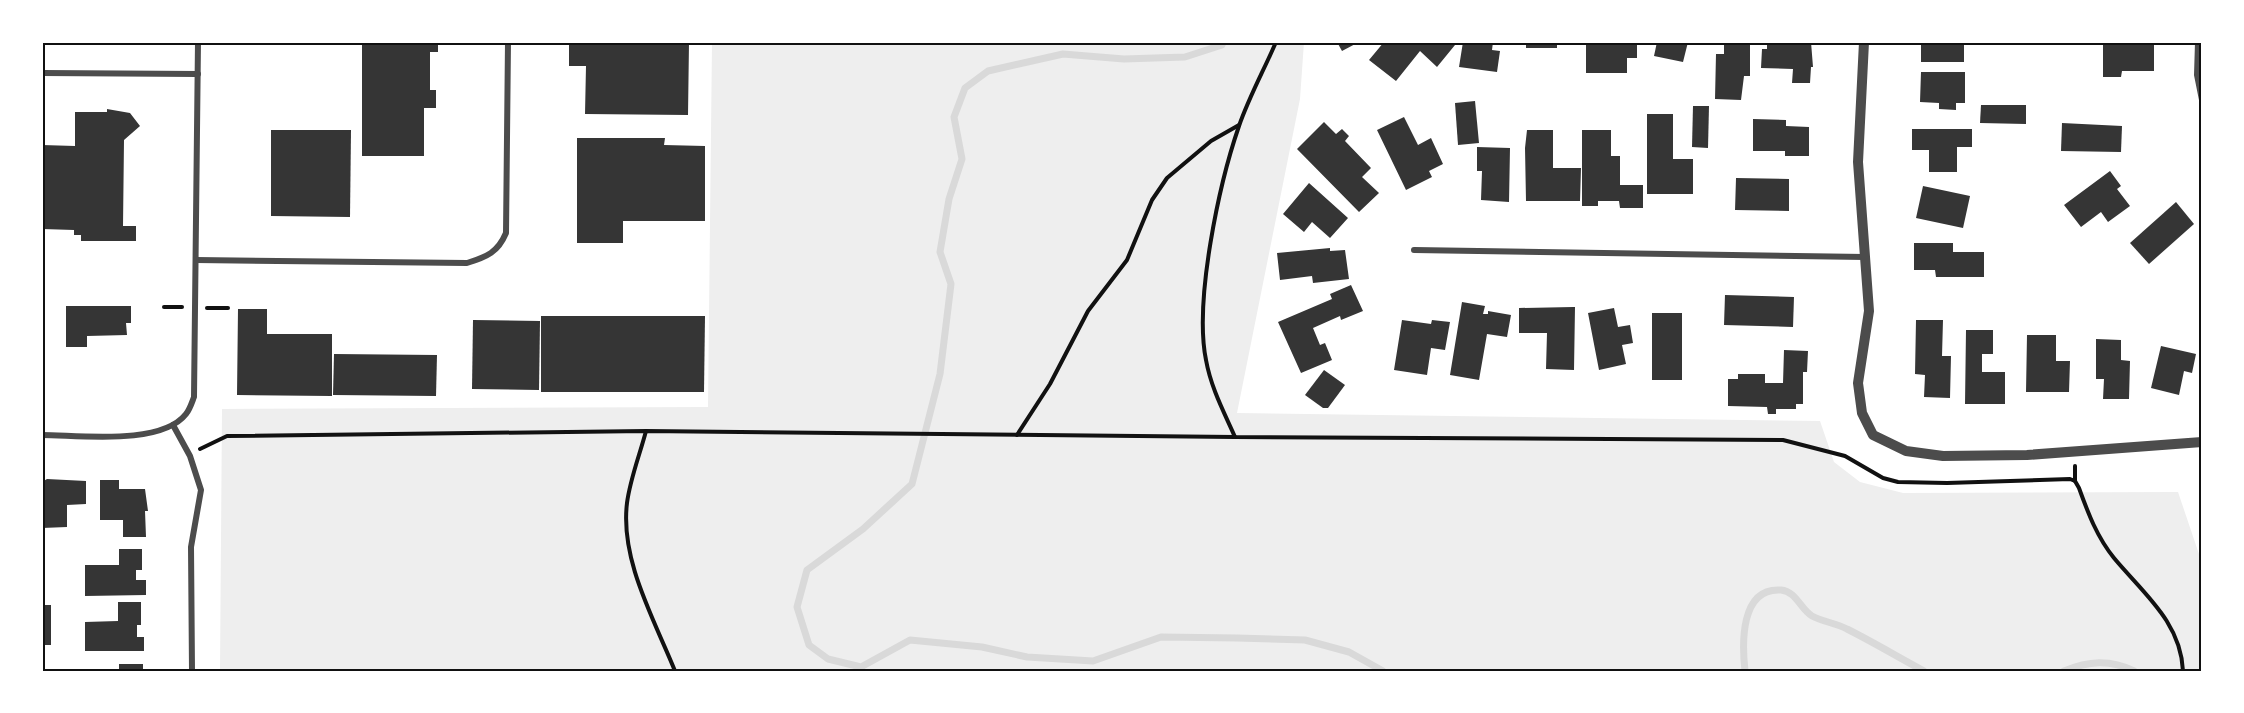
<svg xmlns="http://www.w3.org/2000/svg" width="2244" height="713" viewBox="0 0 2244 713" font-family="Montserrat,sans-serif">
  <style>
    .green { fill: #eee }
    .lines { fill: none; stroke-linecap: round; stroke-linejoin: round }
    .stream { stroke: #d9d9d9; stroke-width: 7 }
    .building { fill: #353535 }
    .path { stroke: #111; stroke-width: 4 }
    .minor { stroke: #4c4c4c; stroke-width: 6 }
    .tertiary { stroke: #4c4c4c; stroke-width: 10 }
    .neatline { fill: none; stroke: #111; stroke-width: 2 }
  </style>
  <rect width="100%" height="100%" fill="#fff"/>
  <path class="green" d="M 712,42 L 1304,42 L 1300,99 L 1237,413 L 1820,421 L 1834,462 L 1860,482 L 1903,493 L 2178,492 L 2202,563 L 2202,671 L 220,671 L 222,409 L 708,407 Z"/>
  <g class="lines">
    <g class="stream">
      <path d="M 1223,42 L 1222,45 L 1185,57 L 1124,59 L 1063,54 L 988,71 L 965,88 L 954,117 L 962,159 L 949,199 L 940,252 L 951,284 L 940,374 L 912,484 L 863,529 L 807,570 L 797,607 L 809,645 L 828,659 L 861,667 L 910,640 L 982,647 L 1027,657 L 1093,661 L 1161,637 L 1237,638 L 1305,640 L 1349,652 L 1383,671"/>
      <path d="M 1745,671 C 1742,644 1740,587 1781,590 C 1796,591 1801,610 1812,616 C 1823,622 1836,623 1847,629 C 1873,642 1898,657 1924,671"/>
      <path d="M 2064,671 C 2088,661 2110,659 2134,671"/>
    </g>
  </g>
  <g class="building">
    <path d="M 362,42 L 438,42 L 438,52 L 430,52 L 430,90 L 436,90 L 436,108 L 424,108 L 424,156 L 362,156 Z"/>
    <path d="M 569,42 L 689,42 L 688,115 L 585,114 L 586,66 L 569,66 Z"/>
    <path d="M 1337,42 L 1359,42 L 1342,51 Z"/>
    <path d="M 1384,42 L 1451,42 L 1455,45 L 1437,67 L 1420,51 L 1396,81 L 1369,60 Z"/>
    <path d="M 1463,42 L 1493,42 L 1492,50 L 1500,51 L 1497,72 L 1459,67 Z"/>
    <rect x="1526" y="42" width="31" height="6"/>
    <path d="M 1586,42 L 1637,42 L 1637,58 L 1627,58 L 1627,73 L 1586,73 Z"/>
    <path d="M 1657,42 L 1688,42 L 1683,62 L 1654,56 Z"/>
    <path d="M 1724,42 L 1750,42 L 1750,76 L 1744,76 L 1741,100 L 1715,99 L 1716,54 L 1724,54 Z"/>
    <path d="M 1767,42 L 1811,42 L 1813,67 L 1811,67 L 1810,83 L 1792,83 L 1793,69 L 1761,68 L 1762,49 L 1767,49 Z"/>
    <rect x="1921" y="42" width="43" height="20"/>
    <path d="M 2103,42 L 2154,42 L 2154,71 L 2122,71 L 2121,77 L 2103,77 Z"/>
    <path d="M 1921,72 L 1965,72 L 1965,103 L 1956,103 L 1956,110 L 1939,109 L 1939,103 L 1920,102 Z"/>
    <path d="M 1475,101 L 1479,143 L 1458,145 L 1455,103 Z"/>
    <path d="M 1981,105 L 2026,105 L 2026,124 L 1980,123 Z"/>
    <path d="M 1693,106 L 1709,106 L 1708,148 L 1692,147 Z"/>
    <path d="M 107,109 L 130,113 L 140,126 L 124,140 L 123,226 L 136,226 L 136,241 L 81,241 L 81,235 L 74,235 L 74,230 L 42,229 L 42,145 L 75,146 L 75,112 L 107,112 Z"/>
    <path d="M 1647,114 L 1673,114 L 1673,159 L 1693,159 L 1693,194 L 1647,194 Z"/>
    <path d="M 1404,117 L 1418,145 L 1431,138 L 1443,164 L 1429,171 L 1432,177 L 1406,190 L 1377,130 Z"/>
    <path d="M 1753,119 L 1786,120 L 1786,126 L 1809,127 L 1809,156 L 1785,156 L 1785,151 L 1753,151 Z"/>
    <path d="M 1324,122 L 1336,134 L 1342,129 L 1349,136 L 1345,141 L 1371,168 L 1362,177 L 1379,193 L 1359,212 L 1297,149 Z"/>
    <path d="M 2062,123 L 2122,126 L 2121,152 L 2061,151 Z"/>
    <path d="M 1912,129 L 1972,129 L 1972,147 L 1957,147 L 1957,172 L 1929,172 L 1929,150 L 1912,150 Z"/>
    <path d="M 271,130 L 351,130 L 350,217 L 271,216 Z"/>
    <path d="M 1527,130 L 1553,130 L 1553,168 L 1581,168 L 1580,201 L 1526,201 L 1525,148 Z"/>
    <path d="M 1582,130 L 1611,130 L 1611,156 L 1620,156 L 1620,185 L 1643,185 L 1643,208 L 1620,208 L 1619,201 L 1598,201 L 1598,206 L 1582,206 Z"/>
    <path d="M 577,138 L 665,138 L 664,145 L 705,146 L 705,221 L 623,221 L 623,243 L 577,243 Z"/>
    <path d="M 1477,147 L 1510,148 L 1509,202 L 1481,200 L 1482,171 L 1477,171 Z"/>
    <path d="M 2110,171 L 2121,186 L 2117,189 L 2130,206 L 2108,222 L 2101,212 L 2081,227 L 2064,205 Z"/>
    <path d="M 1736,178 L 1789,179 L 1789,211 L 1735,210 Z"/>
    <path d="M 1309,183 L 1348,218 L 1330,238 L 1312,222 L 1304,232 L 1283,214 Z"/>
    <path d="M 1923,186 L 1970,196 L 1963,228 L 1916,218 Z"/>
    <path d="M 2176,202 L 2194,224 L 2149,264 L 2130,243 Z"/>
    <path d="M 1914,243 L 1953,243 L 1953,252 L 1984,252 L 1984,277 L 1936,277 L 1935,270 L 1914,270 Z"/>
    <path d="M 1330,248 L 1330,251 L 1345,250 L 1349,279 L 1313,283 L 1312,276 L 1280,280 L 1277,253 Z"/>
    <path d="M 1351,285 L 1363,311 L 1341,320 L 1340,316 L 1313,328 L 1320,345 L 1325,343 L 1332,360 L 1301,373 L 1278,322 L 1332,299 L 1330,294 Z"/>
    <path d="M 1725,295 L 1794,297 L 1793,327 L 1724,325 Z"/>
    <path d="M 1462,302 L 1485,306 L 1483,314 L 1488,314 L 1488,311 L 1511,315 L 1507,337 L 1487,334 L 1479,380 L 1450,375 Z"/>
    <path d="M 66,306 L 131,306 L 131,323 L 126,323 L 127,335 L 87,336 L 87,347 L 66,347 Z"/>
    <path d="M 1573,307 L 1575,307 L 1574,370 L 1546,369 L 1547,333 L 1519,333 L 1519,308 Z"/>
    <path d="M 1614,308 L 1618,327 L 1630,325 L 1633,343 L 1622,345 L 1626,364 L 1599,370 L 1588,313 Z"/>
    <path d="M 238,309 L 267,309 L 267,334 L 332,334 L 332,396 L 237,395 Z"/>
    <rect x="1652" y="313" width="30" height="67"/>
    <path d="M 541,316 L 705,316 L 704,392 L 541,392 Z"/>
    <path d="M 473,320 L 540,321 L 539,390 L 472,389 Z"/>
    <path d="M 1402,320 L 1431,324 L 1432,320 L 1450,322 L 1445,350 L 1431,348 L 1427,375 L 1394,370 Z"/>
    <path d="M 1916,320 L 1943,320 L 1942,356 L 1951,356 L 1950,398 L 1924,397 L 1925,375 L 1915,374 Z"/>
    <path d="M 1966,330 L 1993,330 L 1993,354 L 1982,354 L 1982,372 L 2005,372 L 2005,404 L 1965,404 Z"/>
    <path d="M 2027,335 L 2056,335 L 2056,361 L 2070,361 L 2069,392 L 2026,392 Z"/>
    <path d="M 2096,339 L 2121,340 L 2121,360 L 2130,361 L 2129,399 L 2103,399 L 2104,379 L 2096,379 Z"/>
    <path d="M 2161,346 L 2196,354 L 2192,373 L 2184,371 L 2179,395 L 2151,388 Z"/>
    <path d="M 1784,350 L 1808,351 L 1807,372 L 1803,372 L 1803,404 L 1796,404 L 1796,409 L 1776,409 L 1776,414 L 1768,414 L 1767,407 L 1728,406 L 1728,379 L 1738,379 L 1738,374 L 1765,374 L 1765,383 L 1783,383 Z"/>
    <path d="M 334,354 L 437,355 L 436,396 L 333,395 Z"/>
    <path d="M 1324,370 L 1345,385 L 1328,408 L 1323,408 L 1305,395 Z"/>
    <path d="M 47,479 L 86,481 L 86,504 L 67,505 L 67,527 L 42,528 L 42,482 Z"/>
    <path d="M 100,480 L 119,480 L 119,489 L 145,489 L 148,511 L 145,511 L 146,537 L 123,537 L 123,520 L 100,520 Z"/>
    <path d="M 119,549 L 142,549 L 142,570 L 136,570 L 136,580 L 146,580 L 146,595 L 85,596 L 85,565 L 119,565 Z"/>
    <path d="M 118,602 L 141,602 L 141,625 L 137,625 L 137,637 L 144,637 L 144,651 L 85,651 L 85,622 L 118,621 Z"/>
    <rect x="42" y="605" width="9" height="40"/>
    <rect x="119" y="664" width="24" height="7"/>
  </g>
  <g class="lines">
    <g class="path">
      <path d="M 1276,42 C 1264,70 1249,97 1239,126 C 1219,184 1194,301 1206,360 C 1211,388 1224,412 1235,437 L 1783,440 L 1845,456 L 1883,478 L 1898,482 L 1947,483 L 2070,479 L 2075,481 L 2079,488 C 2088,513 2097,537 2114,558 C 2143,593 2181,622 2183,671"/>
      <path d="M 164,307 L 182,307"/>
      <path d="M 207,308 L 228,308"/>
      <path d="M 646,431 C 640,454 630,479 627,503 C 620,560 654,619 675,671"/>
      <path d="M 1017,435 L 1050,384 L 1088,311 L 1127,260 L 1152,200 L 1167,178 L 1211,141 L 1239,125"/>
      <path d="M 200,449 L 227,436 L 646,431 L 1235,437"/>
      <path d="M 2075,466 L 2075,481"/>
    </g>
    <g class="minor">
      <path d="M 2198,42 L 2197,75 L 2202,100"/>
      <path d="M 42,73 L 198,74"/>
      <path d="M 1414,250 L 1865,257"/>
      <path d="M 196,260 L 467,263 C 487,257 498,252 506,233 L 508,42"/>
      <path d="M 173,425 L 190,456 L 201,490 L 191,547 L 192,671"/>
      <path d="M 42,435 C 79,435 161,446 186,414 C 190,409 192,402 194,397 L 198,42"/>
    </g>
    <path class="tertiary" d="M 1864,42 L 1858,162 L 1869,311 L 1858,383 L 1862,413 L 1873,435 L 1906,451 L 1943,456 L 2027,455 L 2202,442"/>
  </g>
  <rect width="2244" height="713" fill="none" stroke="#ffffff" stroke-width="87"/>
  <rect x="44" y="44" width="2156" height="626" class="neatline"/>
</svg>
